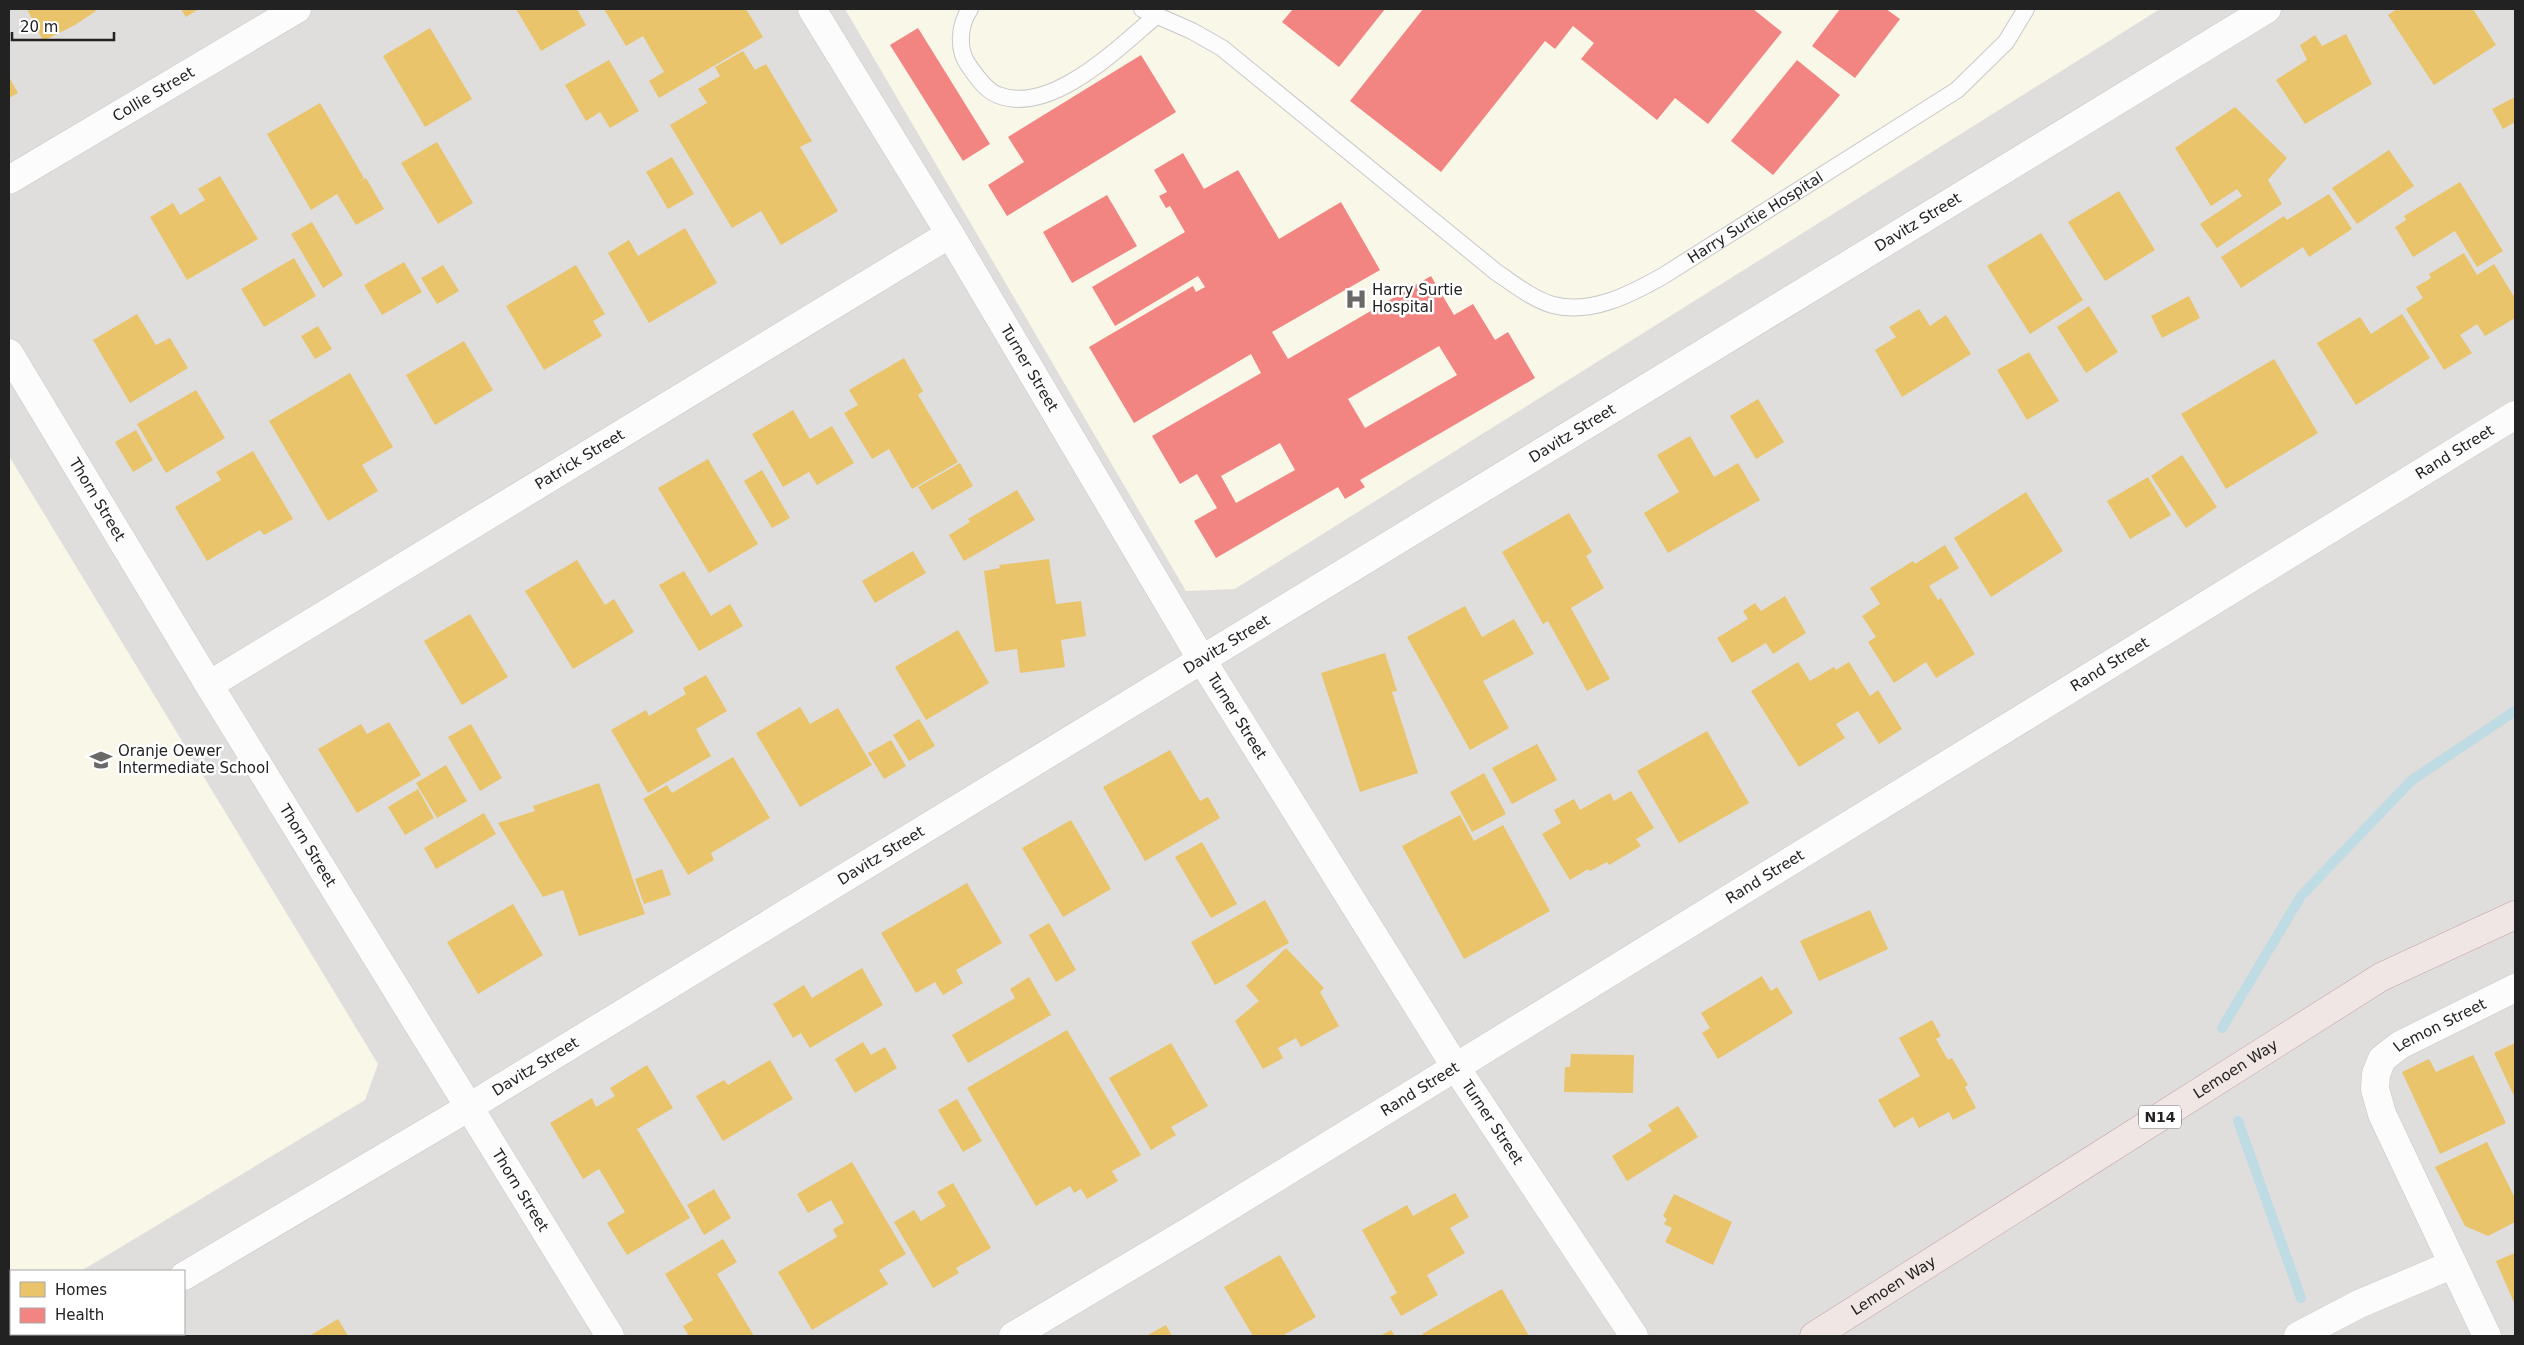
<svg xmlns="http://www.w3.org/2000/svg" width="2524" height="1345" viewBox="0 0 2524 1345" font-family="'DejaVu Sans',sans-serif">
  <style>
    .residential { fill: #dfdedc; fill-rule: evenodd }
    .education { fill: #f8f7e8 }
    .homes { fill: #e9c46a }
    .health { fill: #f28482; fill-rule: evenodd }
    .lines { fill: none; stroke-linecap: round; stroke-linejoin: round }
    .stream { stroke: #bfdbe3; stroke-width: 10 }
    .service-casing { stroke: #c9c8c7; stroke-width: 18 }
    .minor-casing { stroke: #c9c8c7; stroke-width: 29 }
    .trunk-casing { stroke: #c5a2ac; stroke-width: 29 }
    .service { stroke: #fdfcfc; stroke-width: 16 }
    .minor { stroke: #fdfcfc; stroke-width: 28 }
    .trunk { stroke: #f0e6e4; stroke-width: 28 }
    .labels { text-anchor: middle; stroke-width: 5; stroke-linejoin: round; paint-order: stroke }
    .shield { fill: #fff; stroke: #646464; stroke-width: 1 }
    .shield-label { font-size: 14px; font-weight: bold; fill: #222 }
    .street-label { font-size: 15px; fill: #222; stroke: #fff }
    .poi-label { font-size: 15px; fill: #222; stroke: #fff; text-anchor: start }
  </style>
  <rect width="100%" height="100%" fill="#f0eeeb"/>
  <path class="residential" d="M 9,9 L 2515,9 L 2515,1336 L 9,1336 ZM 11,1271 L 184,1271 L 184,1334 L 11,1334 Z"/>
  <g class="education">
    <path d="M 845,9 L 2160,9 L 1235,589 L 1186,591 Z"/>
    <path d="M 9,456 L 378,1064 L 365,1100 L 81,1271 L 11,1271 L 11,1313 L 9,1315 Z"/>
  </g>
  <g class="homes">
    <path d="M 27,9 L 94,9 L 96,11 L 75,25 L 43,41 Z"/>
    <path d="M 181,9 L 199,9 L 186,17 Z"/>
    <path d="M 516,9 L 577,9 L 586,25 L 541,51 Z"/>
    <path d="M 604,9 L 746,9 L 763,37 L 659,98 L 649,81 L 664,72 L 643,36 L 626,46 Z"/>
    <path d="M 2397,9 L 2473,9 L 2496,45 L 2434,85 L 2388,15 Z"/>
    <path d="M 430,28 L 472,99 L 425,127 L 383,56 Z"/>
    <path d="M 2346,34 L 2372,84 L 2305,124 L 2276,80 L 2307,60 L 2300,45 L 2315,35 L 2322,46 Z"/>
    <path d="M 743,51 L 755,70 L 766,64 L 812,141 L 800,147 L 838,211 L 781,245 L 761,211 L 732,228 L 670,125 L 707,103 L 698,89 L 720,76 L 715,67 Z"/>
    <path d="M 609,60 L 639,111 L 610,128 L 600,112 L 586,121 L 565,85 Z"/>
    <path d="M 9,77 L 18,93 L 9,98 Z"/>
    <path d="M 2515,97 L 2515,122 L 2503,129 L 2492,109 Z"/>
    <path d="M 320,103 L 364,178 L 359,182 L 366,178 L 384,209 L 356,225 L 337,194 L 311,210 L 267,134 Z"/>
    <path d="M 2235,107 L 2287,158 L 2268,180 L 2282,204 L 2217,248 L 2200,224 L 2242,196 L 2237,189 L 2211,206 L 2175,148 Z"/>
    <path d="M 437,142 L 473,203 L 438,224 L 401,163 Z"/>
    <path d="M 2389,150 L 2414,186 L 2357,224 L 2332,188 Z"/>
    <path d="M 672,157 L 694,194 L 668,209 L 646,172 Z"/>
    <path d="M 220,176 L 258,239 L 187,280 L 150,217 L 173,203 L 180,215 L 205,200 L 198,189 Z"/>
    <path d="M 2460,182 L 2503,251 L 2477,267 L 2455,231 L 2413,257 L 2395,227 L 2406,220 L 2404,216 Z"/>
    <path d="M 2119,191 L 2155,250 L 2105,281 L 2068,222 Z"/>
    <path d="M 2329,194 L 2352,229 L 2309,257 L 2303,247 L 2241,288 L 2221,257 L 2284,216 L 2287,220 Z"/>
    <path d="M 312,222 L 343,275 L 323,288 L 291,234 Z"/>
    <path d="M 685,228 L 717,283 L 649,323 L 608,253 L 629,240 L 638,256 Z"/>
    <path d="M 2041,233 L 2083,300 L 2030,334 L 1987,266 Z"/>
    <path d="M 2464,253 L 2477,275 L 2494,264 L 2515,298 L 2515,318 L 2485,336 L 2477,324 L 2460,335 L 2472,353 L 2444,370 L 2406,309 L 2423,298 L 2416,287 L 2431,278 L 2429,274 Z"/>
    <path d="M 294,258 L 316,296 L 264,327 L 241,289 Z"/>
    <path d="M 404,262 L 422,292 L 382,315 L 364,285 Z"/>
    <path d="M 443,265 L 459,291 L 437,304 L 421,278 Z"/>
    <path d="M 576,265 L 605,314 L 593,321 L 602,336 L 544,370 L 506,306 Z"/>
    <path d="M 2189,296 L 2200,318 L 2162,338 L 2151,316 Z"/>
    <path d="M 2089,306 L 2118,352 L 2086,373 L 2057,327 Z"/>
    <path d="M 1919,309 L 1930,326 L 1946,315 L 1971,354 L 1902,397 L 1875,350 L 1896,337 L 1889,327 Z"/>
    <path d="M 137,314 L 156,345 L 170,338 L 188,368 L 130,403 L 93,340 Z"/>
    <path d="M 2402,314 L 2430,358 L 2356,405 L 2317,343 L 2360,317 L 2371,334 Z"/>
    <path d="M 318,326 L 332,349 L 315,359 L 301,336 Z"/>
    <path d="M 464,341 L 493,390 L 435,425 L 406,375 Z"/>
    <path d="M 2029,352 L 2059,401 L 2027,420 L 1997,370 Z"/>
    <path d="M 904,358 L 923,391 L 918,395 L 958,462 L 912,489 L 889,449 L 872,459 L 844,413 L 858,405 L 849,390 Z"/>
    <path d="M 2274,359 L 2318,433 L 2226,489 L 2181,414 Z"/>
    <path d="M 350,373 L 393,447 L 362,465 L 378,491 L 328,521 L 269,421 Z"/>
    <path d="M 196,390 L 225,438 L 166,473 L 137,424 Z"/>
    <path d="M 1758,399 L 1784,442 L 1756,459 L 1730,416 Z"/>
    <path d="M 793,410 L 810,439 L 832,426 L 854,463 L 817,485 L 809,472 L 783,487 L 752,434 Z"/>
    <path d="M 136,430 L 153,460 L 133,472 L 115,442 Z"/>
    <path d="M 1690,436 L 1714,477 L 1738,463 L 1760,500 L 1668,553 L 1644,513 L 1679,492 L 1657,455 Z"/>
    <path d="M 253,451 L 293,519 L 264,535 L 260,530 L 207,561 L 175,507 L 221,480 L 216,472 Z"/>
    <path d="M 2182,455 L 2217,507 L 2186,528 L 2151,476 Z"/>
    <path d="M 708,459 L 758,544 L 709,573 L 658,488 Z"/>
    <path d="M 960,463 L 973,486 L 932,510 L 918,487 Z"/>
    <path d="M 762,470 L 790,518 L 772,528 L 744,481 Z"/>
    <path d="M 2148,477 L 2171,515 L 2130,539 L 2107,501 Z"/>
    <path d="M 1017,490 L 1035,520 L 964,561 L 949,535 L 970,522 L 968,519 Z"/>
    <path d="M 2026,492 L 2063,551 L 1991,597 L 1954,538 Z"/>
    <path d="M 1569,513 L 1592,552 L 1586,556 L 1604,588 L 1571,608 L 1610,679 L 1587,691 L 1548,621 L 1543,624 L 1502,552 Z"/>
    <path d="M 1945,545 L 1959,568 L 1929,586 L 1938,600 L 1941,598 L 1975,654 L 1936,678 L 1926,662 L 1894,683 L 1868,642 L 1876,637 L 1862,616 L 1880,604 L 1870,588 L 1913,561 L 1915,564 Z"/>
    <path d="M 913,551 L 926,573 L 875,603 L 862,581 Z"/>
    <path d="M 1049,559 L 1056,604 L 1081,601 L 1086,636 L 1061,640 L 1065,667 L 1020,673 L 1017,649 L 995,652 L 984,571 L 1000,568 L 999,565 Z"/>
    <path d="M 577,560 L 605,605 L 614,599 L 634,632 L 573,669 L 525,591 Z"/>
    <path d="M 684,571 L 711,616 L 730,604 L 743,626 L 699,651 L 659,585 Z"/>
    <path d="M 1785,596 L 1806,633 L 1773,654 L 1766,643 L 1732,663 L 1717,638 L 1748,619 L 1743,611 L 1755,603 L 1761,611 Z"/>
    <path d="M 1465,606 L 1482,637 L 1514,619 L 1534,654 L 1483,681 L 1509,728 L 1470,750 L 1407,637 Z"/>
    <path d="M 470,614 L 508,677 L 462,705 L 424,641 Z"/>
    <path d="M 958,630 L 989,683 L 926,720 L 895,667 Z"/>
    <path d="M 1385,653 L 1397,691 L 1392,692 L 1418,773 L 1360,792 L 1321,673 Z"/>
    <path d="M 1798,662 L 1810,681 L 1834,667 L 1836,670 L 1849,662 L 1870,696 L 1878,690 L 1902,729 L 1879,744 L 1858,711 L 1836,724 L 1845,738 L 1799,767 L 1751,691 Z"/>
    <path d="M 706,675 L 727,711 L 696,729 L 711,756 L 648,793 L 611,730 L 646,710 L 649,716 L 686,694 L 683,688 Z"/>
    <path d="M 800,707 L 810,724 L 838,708 L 872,765 L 800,807 L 756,733 Z"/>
    <path d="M 919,719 L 935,746 L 909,761 L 893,735 Z"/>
    <path d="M 389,722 L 421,775 L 357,813 L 318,749 L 361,724 L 367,734 Z"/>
    <path d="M 471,724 L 502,778 L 480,791 L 448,737 Z"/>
    <path d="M 1707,731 L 1749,803 L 1679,843 L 1637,771 Z"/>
    <path d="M 891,740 L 906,766 L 884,779 L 868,753 Z"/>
    <path d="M 1537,744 L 1557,780 L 1512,804 L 1492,768 Z"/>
    <path d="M 1170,750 L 1200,801 L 1208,797 L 1220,818 L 1145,861 L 1103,787 Z"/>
    <path d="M 733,757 L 770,818 L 711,853 L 714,860 L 688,875 L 643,799 L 667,785 L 672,793 Z"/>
    <path d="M 446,765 L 467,801 L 437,818 L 416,783 Z"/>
    <path d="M 1484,773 L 1506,814 L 1472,832 L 1450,792 Z"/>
    <path d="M 599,783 L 645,914 L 579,936 L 563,890 L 543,897 L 498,823 L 535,811 L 533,806 Z"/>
    <path d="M 418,789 L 434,818 L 405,835 L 388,807 Z"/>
    <path d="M 1631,791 L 1654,828 L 1636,839 L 1641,846 L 1609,865 L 1607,862 L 1590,871 L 1588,869 L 1570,880 L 1542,834 L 1561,823 L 1554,810 L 1574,799 L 1580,810 L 1610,793 L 1614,801 Z"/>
    <path d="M 484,813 L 496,834 L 436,869 L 424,848 Z"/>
    <path d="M 1460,815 L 1474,841 L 1503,825 L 1550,911 L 1464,959 L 1402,846 Z"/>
    <path d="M 1071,820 L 1111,889 L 1063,917 L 1022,848 Z"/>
    <path d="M 1202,842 L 1237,904 L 1211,918 L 1175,857 Z"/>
    <path d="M 662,869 L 671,895 L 644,904 L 635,879 Z"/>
    <path d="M 967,883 L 1002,943 L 956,970 L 963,983 L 943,995 L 935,982 L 916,993 L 881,933 Z"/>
    <path d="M 1265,900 L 1289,943 L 1215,985 L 1191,942 Z"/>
    <path d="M 513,904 L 543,955 L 478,994 L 447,942 Z"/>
    <path d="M 1870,910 L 1888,949 L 1819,981 L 1800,941 Z"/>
    <path d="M 1049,923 L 1076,970 L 1056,982 L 1029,935 Z"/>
    <path d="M 1286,948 L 1324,988 L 1320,992 L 1339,1026 L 1301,1047 L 1296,1038 L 1278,1048 L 1283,1058 L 1263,1069 L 1235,1021 L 1259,1001 L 1246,986 Z"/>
    <path d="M 862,968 L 883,1005 L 810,1048 L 801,1033 L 793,1038 L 773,1004 L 804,985 L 812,998 Z"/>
    <path d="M 1762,976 L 1771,991 L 1777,987 L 1793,1013 L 1718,1059 L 1702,1033 L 1710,1028 L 1701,1013 Z"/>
    <path d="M 1029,977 L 1051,1015 L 968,1063 L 952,1035 L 1015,998 L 1010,989 Z"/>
    <path d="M 1932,1020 L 1941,1036 L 1936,1039 L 1948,1060 L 1952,1058 L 1968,1085 L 1965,1087 L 1976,1108 L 1953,1120 L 1949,1112 L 1919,1128 L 1913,1117 L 1894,1128 L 1878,1100 L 1920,1076 L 1899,1038 Z"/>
    <path d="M 1067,1030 L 1141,1155 L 1112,1171 L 1118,1181 L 1087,1199 L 1081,1189 L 1074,1193 L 1070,1186 L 1036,1206 L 967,1088 Z"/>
    <path d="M 863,1042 L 871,1055 L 885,1047 L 897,1068 L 855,1093 L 835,1059 Z"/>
    <path d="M 1171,1043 L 1208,1106 L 1171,1127 L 1176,1135 L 1151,1150 L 1109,1078 Z"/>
    <path d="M 2515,1043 L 2515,1098 L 2494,1053 Z"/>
    <path d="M 1571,1054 L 1634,1055 L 1633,1093 L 1564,1092 L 1565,1067 L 1570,1067 Z"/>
    <path d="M 2473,1055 L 2506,1123 L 2440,1154 L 2402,1072 L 2429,1059 L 2436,1072 Z"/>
    <path d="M 770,1060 L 793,1099 L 723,1141 L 696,1096 L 724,1080 L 728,1085 Z"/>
    <path d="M 647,1065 L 673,1108 L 637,1129 L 690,1218 L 627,1255 L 607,1223 L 625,1212 L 599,1169 L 583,1179 L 550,1123 L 592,1098 L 596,1107 L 615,1096 L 610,1088 Z"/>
    <path d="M 957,1099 L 982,1141 L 963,1152 L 938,1110 Z"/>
    <path d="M 1678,1106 L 1698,1137 L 1627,1181 L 1612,1156 L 1652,1131 L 1648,1125 Z"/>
    <path d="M 2487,1142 L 2515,1198 L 2515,1222 L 2488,1236 L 2465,1226 L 2435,1167 Z"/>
    <path d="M 852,1162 L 906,1254 L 879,1270 L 888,1284 L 812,1330 L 778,1272 L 837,1237 L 833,1229 L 844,1223 L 831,1200 L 808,1213 L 797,1194 Z"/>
    <path d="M 953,1183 L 991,1248 L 956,1268 L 959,1273 L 933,1288 L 894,1222 L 914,1210 L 921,1221 L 946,1206 L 937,1192 Z"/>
    <path d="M 714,1189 L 731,1218 L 704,1235 L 687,1205 Z"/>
    <path d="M 1455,1193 L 1469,1217 L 1450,1228 L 1465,1253 L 1427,1275 L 1438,1295 L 1401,1316 L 1390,1297 L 1397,1293 L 1362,1230 L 1407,1205 L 1413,1216 Z"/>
    <path d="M 1674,1194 L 1732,1222 L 1713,1265 L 1665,1242 L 1672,1228 L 1664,1224 L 1667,1219 L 1663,1216 Z"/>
    <path d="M 723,1239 L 737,1262 L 717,1274 L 754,1336 L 689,1336 L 683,1326 L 693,1320 L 665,1274 Z"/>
    <path d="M 2515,1253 L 2515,1305 L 2496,1261 Z"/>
    <path d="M 1280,1255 L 1316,1317 L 1282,1336 L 1253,1336 L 1224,1287 Z"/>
    <path d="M 1502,1289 L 1529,1336 L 1424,1336 L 1422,1334 Z"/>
    <path d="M 338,1319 L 348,1336 L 309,1336 Z"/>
    <path d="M 1166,1325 L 1172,1336 L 1146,1336 Z"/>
    <path d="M 1391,1330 L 1395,1336 L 1380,1336 Z"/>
  </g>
  <g class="health">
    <path d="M 1293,9 L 1385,9 L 1339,67 L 1282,22 Z"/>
    <path d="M 1423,9 L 1753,9 L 1782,32 L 1708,124 L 1675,98 L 1657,120 L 1581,59 L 1594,43 L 1573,26 L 1555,49 L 1545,41 L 1441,172 L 1350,101 Z"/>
    <path d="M 1840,9 L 1886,9 L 1900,19 L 1855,78 L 1812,46 Z"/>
    <path d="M 918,28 L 990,144 L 963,161 L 890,45 Z"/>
    <path d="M 1141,55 L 1176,112 L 1007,216 L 988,185 L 1024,162 L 1008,137 Z"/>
    <path d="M 1797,60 L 1840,95 L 1773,175 L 1731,141 Z"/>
    <path d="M 1183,153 L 1204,189 L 1238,170 L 1279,239 L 1341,202 L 1380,270 L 1272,332 L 1288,359 L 1431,276 L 1454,315 L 1473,304 L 1495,340 L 1508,332 L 1535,378 L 1360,480 L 1365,487 L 1345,499 L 1338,487 L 1216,558 L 1194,521 L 1217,508 L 1197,474 L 1180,484 L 1152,436 L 1261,373 L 1251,354 L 1134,423 L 1089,347 L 1193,286 L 1196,292 L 1205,287 L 1198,276 L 1115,326 L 1092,287 L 1185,232 L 1170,206 L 1166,208 L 1159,196 L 1167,192 L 1154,170 ZM 1439,346 L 1457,375 L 1365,428 L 1348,399 ZM 1280,443 L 1295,470 L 1236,503 L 1221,476 Z"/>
    <path d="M 1107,195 L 1137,246 L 1072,283 L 1043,232 Z"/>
  </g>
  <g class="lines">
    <g class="stream">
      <path d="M 2222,1028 L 2301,896 L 2412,780 L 2515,711"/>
      <path d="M 2238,1121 L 2301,1298"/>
    </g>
    <g class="service-casing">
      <g id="service">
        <path d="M 970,9 C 959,25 957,50 969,66 C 976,76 986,91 998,95 C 1051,116 1119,47 1157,15"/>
        <path id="s1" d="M 1142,9 L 1192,31 L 1222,48 L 1496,272 C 1514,284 1532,299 1553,305 C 1591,315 1631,294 1663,276 L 1957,90 L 2006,42 L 2026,9"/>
      </g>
    </g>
    <g class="minor-casing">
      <g id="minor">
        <path id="s2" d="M 812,9 L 950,234 L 1202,660 L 1455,1066 L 1634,1336"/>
        <path id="s3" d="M 9,180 L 297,9"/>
        <path id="s4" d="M 9,353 L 209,685 L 610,1336"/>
        <path id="s5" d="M 209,685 L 950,234"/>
        <path id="s6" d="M 184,1276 L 471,1106 L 2267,9"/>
        <path d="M 85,1336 L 89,1334"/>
        <path id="s7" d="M 1013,1336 L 1196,1227 L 2515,415"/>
        <path d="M 2298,1336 L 2359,1304 L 2451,1265"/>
        <path id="s8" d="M 2487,1336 L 2382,1114 L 2375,1089 L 2376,1074 L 2382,1059 L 2400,1045 L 2515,988"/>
      </g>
    </g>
    <g class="trunk-casing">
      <g id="trunk">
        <path id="s9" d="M 1814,1336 L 2381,977 L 2515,915"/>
      </g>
    </g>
    <use href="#service" class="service"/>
    <use href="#minor" class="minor"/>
    <use href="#trunk" class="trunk"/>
  </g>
  <defs>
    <g id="hospital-bare" transform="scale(1.725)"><path d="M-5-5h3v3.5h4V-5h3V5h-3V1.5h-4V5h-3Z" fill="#6a6968" stroke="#fff" stroke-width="2.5" paint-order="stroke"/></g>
    <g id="school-bare" transform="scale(1.725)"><path d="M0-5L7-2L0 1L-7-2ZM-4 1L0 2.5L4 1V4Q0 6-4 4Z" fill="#6a6968" stroke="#fff" stroke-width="2.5" paint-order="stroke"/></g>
  </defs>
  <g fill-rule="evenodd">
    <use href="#hospital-bare" x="1356" y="299"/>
    <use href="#school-bare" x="101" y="760"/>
  </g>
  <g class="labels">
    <rect class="shield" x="2139" y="1105.5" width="42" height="23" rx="4"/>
    <g class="shield-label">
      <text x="2160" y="1122">N14</text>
    </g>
    <g class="street-label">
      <text dy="5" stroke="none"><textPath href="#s3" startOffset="168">Collie Street</textPath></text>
      <text dy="5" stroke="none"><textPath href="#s1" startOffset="735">Harry Surtie Hospital</textPath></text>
      <text dy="5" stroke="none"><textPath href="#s6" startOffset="2029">Davitz Street</textPath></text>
      <text dy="5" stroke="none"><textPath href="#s2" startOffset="420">Turner Street</textPath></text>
      <text dy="5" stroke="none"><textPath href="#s6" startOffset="1624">Davitz Street</textPath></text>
      <text dy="5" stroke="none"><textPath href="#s7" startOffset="1691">Rand Street</textPath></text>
      <text dy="5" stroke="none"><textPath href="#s5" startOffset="434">Patrick Street</textPath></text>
      <text dy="5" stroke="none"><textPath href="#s4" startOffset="171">Thorn Street</textPath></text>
      <text dy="5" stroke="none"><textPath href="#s6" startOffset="1219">Davitz Street</textPath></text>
      <text dy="5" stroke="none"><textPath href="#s7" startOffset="1286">Rand Street</textPath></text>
      <text dy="5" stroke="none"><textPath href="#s2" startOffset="825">Turner Street</textPath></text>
      <text dy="5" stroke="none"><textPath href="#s4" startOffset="576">Thorn Street</textPath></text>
      <text dy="5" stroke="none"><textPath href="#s6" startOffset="814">Davitz Street</textPath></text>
      <text dy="5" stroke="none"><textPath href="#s7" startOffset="881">Rand Street</textPath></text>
      <text dy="5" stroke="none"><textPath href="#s8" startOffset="370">Lemon Street</textPath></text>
      <text dy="5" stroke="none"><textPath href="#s6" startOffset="409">Davitz Street</textPath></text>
      <text dy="5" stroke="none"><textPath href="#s9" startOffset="499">Lemoen Way</textPath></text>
      <text dy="5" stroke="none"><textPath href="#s7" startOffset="476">Rand Street</textPath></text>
      <text dy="5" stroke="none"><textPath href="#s2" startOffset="1305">Turner Street</textPath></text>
      <text dy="5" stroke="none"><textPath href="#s4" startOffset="981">Thorn Street</textPath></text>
      <text dy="5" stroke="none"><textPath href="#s9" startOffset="94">Lemoen Way</textPath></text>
    </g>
    <g class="poi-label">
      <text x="1372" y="295">Harry Surtie<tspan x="1372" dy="17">Hospital</tspan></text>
      <text x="118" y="756">Oranje Oewer<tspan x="118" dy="17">Intermediate School</tspan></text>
    </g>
  </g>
  <rect width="2524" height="1345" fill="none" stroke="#222222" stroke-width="20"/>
  <rect x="10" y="1270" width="175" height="65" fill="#ffffff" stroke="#a7a7a7"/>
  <rect x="20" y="1282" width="25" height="15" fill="#e9c46a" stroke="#a7a7a7"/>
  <text x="55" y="1295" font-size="15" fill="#222222">Homes</text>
  <rect x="20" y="1308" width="25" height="15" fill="#f28482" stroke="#a7a7a7"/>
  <text x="55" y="1320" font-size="15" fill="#222222">Health</text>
  <path d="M12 32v8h102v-8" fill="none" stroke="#222222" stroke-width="2.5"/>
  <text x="20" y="32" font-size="15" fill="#222222" stroke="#ffffff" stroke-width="4" paint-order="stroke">20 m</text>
</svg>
